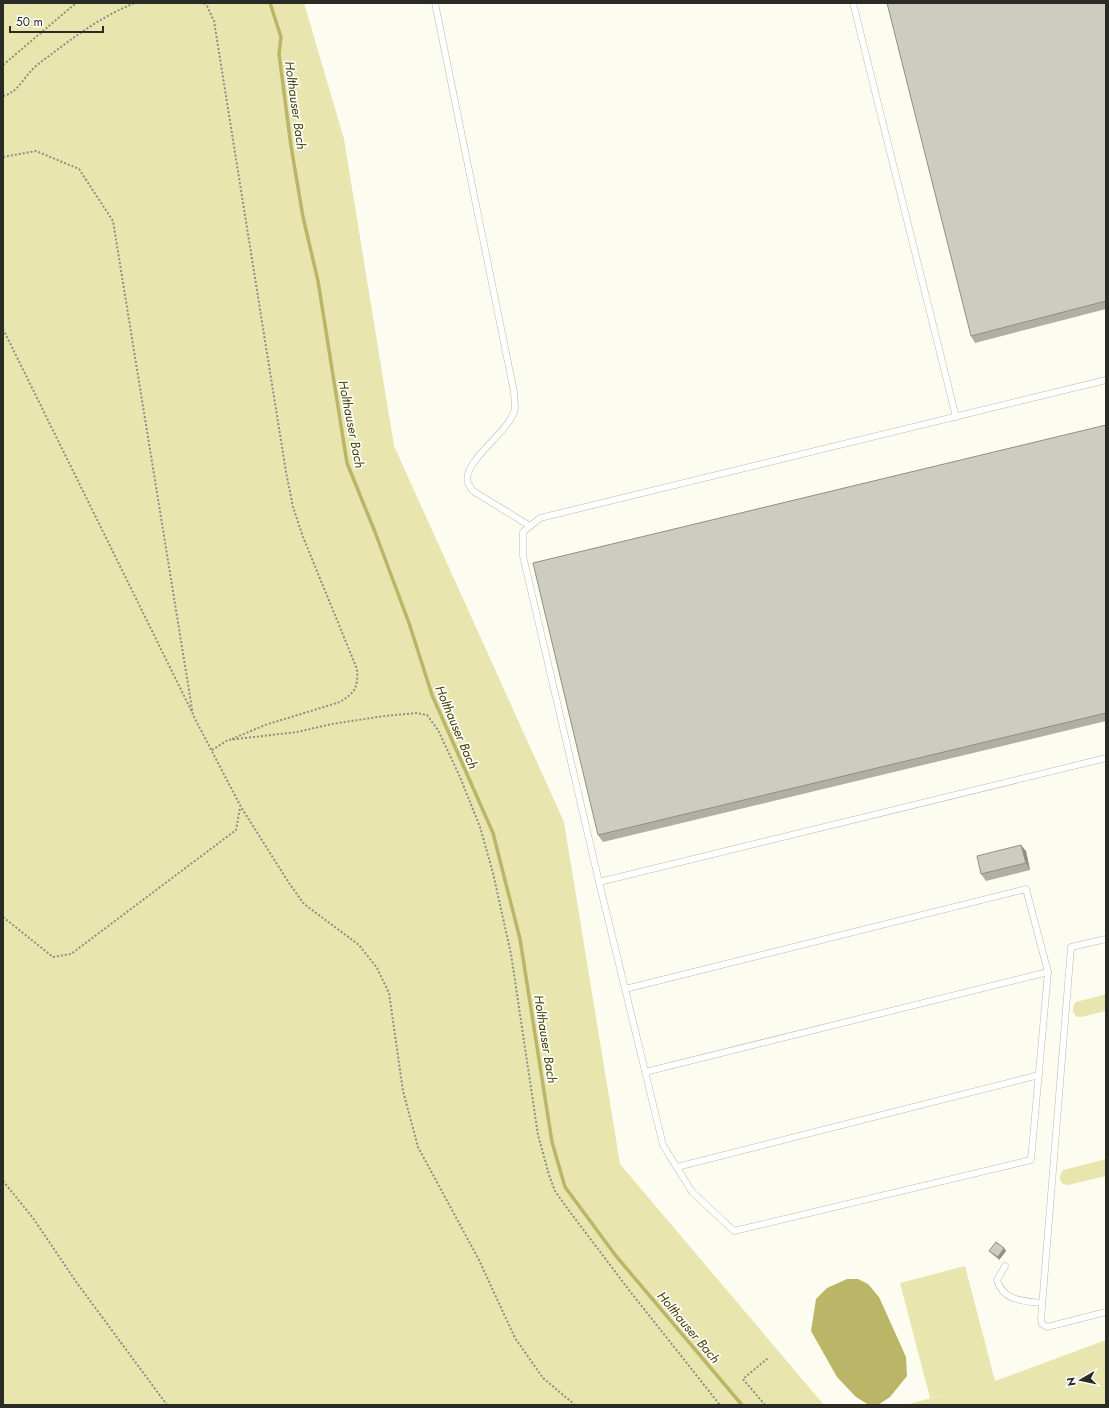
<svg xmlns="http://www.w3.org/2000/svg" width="1109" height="1408" viewBox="0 0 1109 1408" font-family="Jost,sans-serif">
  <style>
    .green { fill: #e8e5af }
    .water { fill: #bbb667 }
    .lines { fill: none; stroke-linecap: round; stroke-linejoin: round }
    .stream { stroke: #bbb667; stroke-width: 3.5 }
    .lane-casing { stroke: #babaaf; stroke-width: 7 }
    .path { stroke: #8f8f86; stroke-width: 2; stroke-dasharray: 2 2; stroke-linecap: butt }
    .lane { stroke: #fff; stroke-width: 6 }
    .wall { fill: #afafa5 }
    .shaded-wall { fill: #8f8f86 }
    .building { fill: #ccccc0; stroke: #8f8f86 }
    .labels { text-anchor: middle; stroke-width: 3.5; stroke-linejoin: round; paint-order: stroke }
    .water-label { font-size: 13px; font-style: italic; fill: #454100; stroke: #fff }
  </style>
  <rect width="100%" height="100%" fill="#fdfcf0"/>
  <g class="green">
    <path d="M 3,3 L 304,3 L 344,139 L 394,446 L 564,822 L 620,1164 L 824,1405 L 3,1405 Z"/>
    <path d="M 1106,994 L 1106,1011 L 1081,1017 L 1077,1017 L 1073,1012 L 1073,1007 L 1076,1002 Z"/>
    <path d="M 1106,1159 L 1106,1176 L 1068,1185 L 1063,1184 L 1060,1180 L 1060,1175 L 1063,1170 Z"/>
    <path d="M 965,1266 L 995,1381 L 1106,1340 L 1106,1405 L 906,1405 L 949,1393 L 930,1398 L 900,1283 Z"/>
  </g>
  <path class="water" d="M 847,1279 L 858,1279 L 868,1284 L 879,1297 L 906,1357 L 907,1376 L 890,1397 L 878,1405 L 869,1405 L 856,1397 L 837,1377 L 811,1331 L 816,1299 L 827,1288 Z"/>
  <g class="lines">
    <path class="stream" d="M 270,3 L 281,37 L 279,54 L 291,146 L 303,217 L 318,281 L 347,463 L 375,532 L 409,623 L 432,695 L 493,833 L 520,939 L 552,1142 L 565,1187 L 616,1256 L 742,1405"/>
    <g class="lane-casing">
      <g id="lane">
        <path d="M 435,3 L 514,392 C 514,397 515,403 515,408 C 512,431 461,461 468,483 C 469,485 471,488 473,491 L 530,526"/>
        <path d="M 853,3 L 956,417"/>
        <path d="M 1106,380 L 540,518 L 523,532 L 523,556 L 599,882 L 1106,758"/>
        <path d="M 599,882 L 663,1145 L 692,1192 L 734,1231 L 1031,1160 L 1048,972 L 1026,889 L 625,989"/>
        <path d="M 1106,939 L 1071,947 L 1041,1319 L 1042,1324 L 1047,1327 L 1106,1312"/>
        <path d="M 645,1072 L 1048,972"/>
        <path d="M 677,1167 L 1039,1075"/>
        <path d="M 1005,1266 L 997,1280 C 1003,1301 1023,1301 1042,1303"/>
      </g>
    </g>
    <g class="path">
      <path d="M 204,3 L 207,6 L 214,21 L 286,472 L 293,507 L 303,537 L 357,669 C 358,687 356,692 340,702 L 265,725 L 232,739"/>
      <path d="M 3,65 L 76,3"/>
      <path d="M 3,96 C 16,93 22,81 30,72 C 35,66 42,61 49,56 C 75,36 104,15 135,3"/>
      <path d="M 3,157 L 36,151 L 79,169 L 113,221 L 193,715 L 241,807 L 289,883 L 304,904 L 359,945 L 377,968 L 389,993 L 403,1091 L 418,1147 L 479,1260 L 515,1338 L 543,1378 L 575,1405"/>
      <path d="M 3,329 L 192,712"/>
      <path d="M 212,750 L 228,740 L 297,732 L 332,724 L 384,716 L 417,713 L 427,715 L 438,730 L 460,777 L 480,827 L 493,873 L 511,954 L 538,1135 L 549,1175 L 555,1191 L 567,1208 L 629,1290 L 720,1405"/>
      <path d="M 3,917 L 53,957 L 71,954 L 236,830 L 240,808"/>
      <path d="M 3,1181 L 33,1218 L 77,1283 L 167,1405"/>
      <path d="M 765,1405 L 743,1379 L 768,1358"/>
    </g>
    <use href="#lane" class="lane"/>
  </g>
  <g class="wall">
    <path d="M 1106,3 L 1106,309 L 975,343 L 971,336 Z"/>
    <path d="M 1106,425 L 1106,721 L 603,842 L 598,835 Z"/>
    <path d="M 1026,851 L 1030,870 L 986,881 L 981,874 Z"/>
    <path d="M 1004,1248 L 1006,1251 L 999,1260 L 991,1253 L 989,1251 Z"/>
  </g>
  <g class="shaded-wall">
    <path d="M 1021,845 L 1026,851 L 1030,870 L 1026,863 Z"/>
    <path d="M 1004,1248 L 1006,1251 L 999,1260 L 998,1257 Z"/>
  </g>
  <g class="building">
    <path d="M 887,3 L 1106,3 L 1106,301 L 971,336 Z"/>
    <path d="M 1106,425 L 1106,713 L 598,835 L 533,563 Z"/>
    <path d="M 1021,845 L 1026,863 L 981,874 L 977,856 Z"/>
    <path d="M 996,1242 L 1004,1248 L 998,1257 L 989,1251 Z"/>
  </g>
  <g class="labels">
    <g class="water-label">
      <text transform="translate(296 105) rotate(82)" y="5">Holthauser Bach</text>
      <text transform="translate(352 424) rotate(79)" y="5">Holthauser Bach</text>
      <text transform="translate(457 727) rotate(67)" y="5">Holthauser Bach</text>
      <text transform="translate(546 1039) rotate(81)" y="5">Holthauser Bach</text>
      <text transform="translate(689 1327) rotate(50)" y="5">Holthauser Bach</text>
    </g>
  </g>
  <rect width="1109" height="1408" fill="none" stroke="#2b2b26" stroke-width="8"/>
  <g transform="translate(1081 1380) rotate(261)" stroke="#ffffff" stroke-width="3" paint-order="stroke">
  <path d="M0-3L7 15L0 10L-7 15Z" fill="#2b2b26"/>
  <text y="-6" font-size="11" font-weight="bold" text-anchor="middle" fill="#2b2b26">N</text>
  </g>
  <path d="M10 26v6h93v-6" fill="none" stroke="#2b2b26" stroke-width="2"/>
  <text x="16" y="26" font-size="12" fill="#2b2b26" stroke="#ffffff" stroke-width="3" paint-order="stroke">50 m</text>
</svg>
